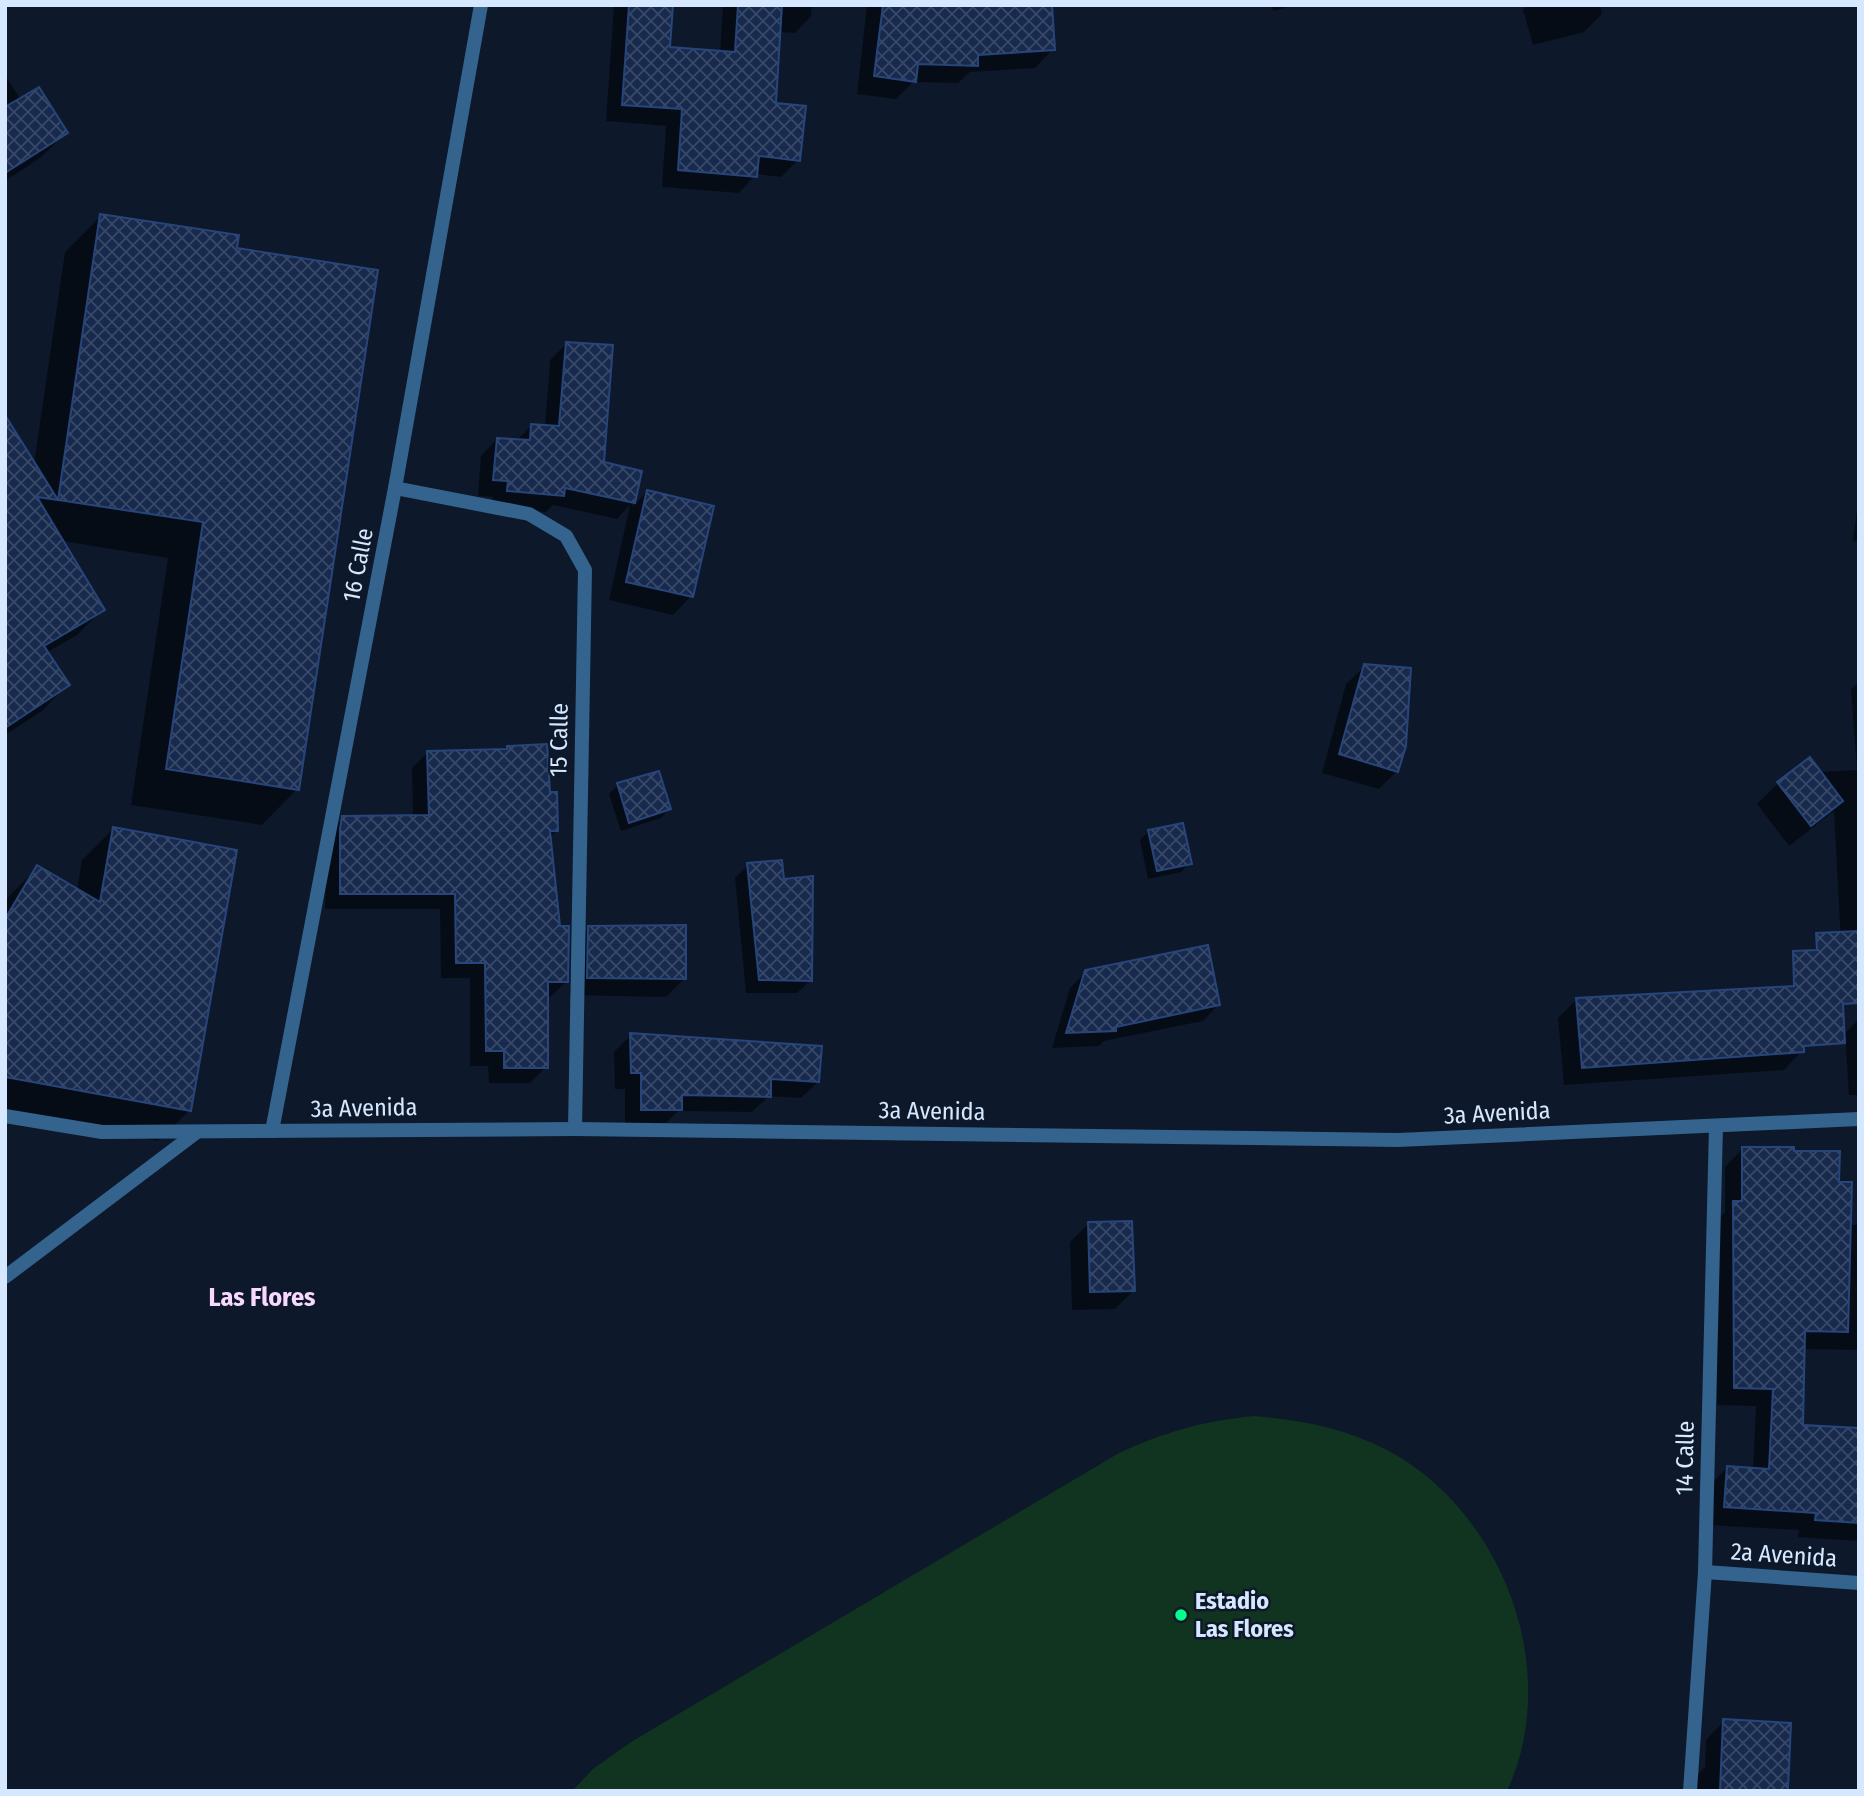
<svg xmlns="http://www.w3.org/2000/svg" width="1864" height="1796" viewBox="0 0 1864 1796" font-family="'Fira Sans Condensed',sans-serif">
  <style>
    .green { fill: #10341f }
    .shadow { fill: #0007 }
    .building { fill: url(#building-cross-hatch); stroke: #27457b; stroke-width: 2 }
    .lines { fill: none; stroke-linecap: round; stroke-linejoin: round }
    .minor { stroke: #34638e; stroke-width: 14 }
    .poi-dot { fill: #02ff8b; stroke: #0d182a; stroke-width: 2.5 }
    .labels { text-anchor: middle; stroke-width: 5; stroke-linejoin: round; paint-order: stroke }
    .street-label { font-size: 24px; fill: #d6e8ff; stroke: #0d182a }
    .poi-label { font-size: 24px; font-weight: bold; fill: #d6e8ff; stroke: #0d182a; text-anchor: start }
    .neighbourhood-label { font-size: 26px; font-weight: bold; fill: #f7d8ff; stroke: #0d182a }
  </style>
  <defs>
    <pattern id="building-cross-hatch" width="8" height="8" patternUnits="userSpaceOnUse" patternTransform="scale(1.75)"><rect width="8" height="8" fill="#172a4d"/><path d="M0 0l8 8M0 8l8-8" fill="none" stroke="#384968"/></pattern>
  </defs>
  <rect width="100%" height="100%" fill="#0d182a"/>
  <path class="green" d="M 1254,1416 C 1301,1420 1344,1428 1387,1450 C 1503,1511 1563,1671 1507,1791 L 572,1791 L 593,1769 L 631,1742 L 1119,1453 C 1164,1432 1204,1421 1254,1416 Z"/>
  <g class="shadow">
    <path d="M 614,5 L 672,5 L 669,49 L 720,53 L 723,5 L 812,5 L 811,16 L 795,33 L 778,32 L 774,105 L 798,160 L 781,177 L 756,174 L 739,193 L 662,187 L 666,126 L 606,121 Z"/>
    <path d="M 867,5 L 1050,5 L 1053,49 L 1035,68 L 970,72 L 958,83 L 913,82 L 896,99 L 857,94 Z"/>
    <path d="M 1272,5 L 1296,5 L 1273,11 Z"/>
    <path d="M 1527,5 L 1600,5 L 1602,14 L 1584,32 L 1533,45 L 1523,10 Z"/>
    <path d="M 5,75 L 21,100 L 66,133 L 40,158 L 5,181 Z"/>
    <path d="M 101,216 L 235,249 L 297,789 L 262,825 L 131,805 L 168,558 L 62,541 L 103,609 L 77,635 L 46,653 L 67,685 L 42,711 L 5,735 L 5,418 L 34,464 L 65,252 Z"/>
    <path d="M 567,343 L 602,464 L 640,473 L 632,507 L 648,491 L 691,596 L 673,615 L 609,600 L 630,505 L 617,519 L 553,505 L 546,512 L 492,507 L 493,497 L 478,496 L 481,456 L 497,439 L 516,441 L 532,425 L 545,427 L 550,360 Z"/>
    <path d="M 1859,495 L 1859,541 L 1853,541 Z"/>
    <path d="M 1365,666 L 1397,771 L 1379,789 L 1322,773 L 1346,684 Z"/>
    <path d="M 1859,682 L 1859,943 L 1841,944 L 1834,811 L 1789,846 L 1757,804 L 1778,783 L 1819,772 L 1857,770 L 1851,689 Z"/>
    <path d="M 508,748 L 548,794 L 556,831 L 549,838 L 566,982 L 550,997 L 546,997 L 546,1067 L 530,1083 L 489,1083 L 488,1066 L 470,1066 L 470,978 L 441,978 L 440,909 L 325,909 L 327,834 L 343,818 L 413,817 L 412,768 L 428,752 L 505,751 Z"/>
    <path d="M 618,785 L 669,809 L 661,818 L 621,831 L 609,794 Z"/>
    <path d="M 113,829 L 190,1110 L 158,1141 L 5,1113 L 5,900 L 38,867 L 77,890 L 82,860 Z"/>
    <path d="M 1149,831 L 1190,863 L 1181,872 L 1148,879 L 1140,840 Z"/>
    <path d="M 748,865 L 783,881 L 811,980 L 797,993 L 746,993 L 735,878 Z"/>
    <path d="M 589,927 L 685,978 L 666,997 L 570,995 L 571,946 Z"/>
    <path d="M 1086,972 L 1218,1005 L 1203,1021 L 1104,1041 L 1099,1046 L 1052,1048 L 1070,988 Z"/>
    <path d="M 1577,999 L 1802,1051 L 1784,1070 L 1564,1085 L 1558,1018 Z"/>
    <path d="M 1859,1019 L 1859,1095 L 1849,1095 L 1845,1033 Z"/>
    <path d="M 631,1035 L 818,1082 L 801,1098 L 769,1096 L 752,1112 L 678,1111 L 664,1125 L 625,1125 L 625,1089 L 615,1089 L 614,1052 Z"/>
    <path d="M 1742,1149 L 1792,1152 L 1838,1183 L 1852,1184 L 1851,1225 L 1859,1225 L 1859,1350 L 1803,1349 L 1801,1426 L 1859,1429 L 1859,1541 L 1798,1537 L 1799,1530 L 1707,1525 L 1709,1486 L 1727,1468 L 1753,1469 L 1756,1406 L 1717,1405 L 1716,1221 L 1725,1212 L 1725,1167 Z"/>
    <path d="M 1088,1224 L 1133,1291 L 1115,1309 L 1072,1310 L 1070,1242 Z"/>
    <path d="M 1724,1721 L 1790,1724 L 1790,1791 L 1687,1791 L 1688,1784 L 1705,1767 L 1706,1740 Z"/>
  </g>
  <g class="building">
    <path d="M 629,5 L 673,5 L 670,47 L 735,52 L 738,5 L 782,5 L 776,103 L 806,106 L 800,161 L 759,156 L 757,177 L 678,170 L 682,109 L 622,105 Z"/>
    <path d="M 883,5 L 1052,5 L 1055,50 L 978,55 L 978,66 L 918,64 L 916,82 L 874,76 Z"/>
    <path d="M 39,87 L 68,133 L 5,173 L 5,107 Z"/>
    <path d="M 100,214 L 239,235 L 237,248 L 378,270 L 299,790 L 166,769 L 203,522 L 58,500 Z"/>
    <path d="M 566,342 L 613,345 L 604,462 L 642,471 L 635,503 L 565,488 L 564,496 L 507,491 L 508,481 L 493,480 L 497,438 L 530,440 L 531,424 L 559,426 Z"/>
    <path d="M 5,415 L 58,500 L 37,497 L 105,610 L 44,646 L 70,685 L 5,728 Z"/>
    <path d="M 647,490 L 714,506 L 693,597 L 626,582 Z"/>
    <path d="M 1364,664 L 1411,668 L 1406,746 L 1398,772 L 1339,754 Z"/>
    <path d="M 547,744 L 550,792 L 557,792 L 558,831 L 550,831 L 560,926 L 569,926 L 568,982 L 548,982 L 548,1068 L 504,1068 L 504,1051 L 486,1051 L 485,963 L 456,963 L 455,894 L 340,894 L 340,829 L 342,816 L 429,815 L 427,751 L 507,749 L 507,746 Z"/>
    <path d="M 1810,757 L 1843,801 L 1811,826 L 1777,782 Z"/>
    <path d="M 659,771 L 671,809 L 629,823 L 617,783 Z"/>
    <path d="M 1183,823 L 1192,864 L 1157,871 L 1148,830 Z"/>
    <path d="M 113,827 L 237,850 L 191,1111 L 5,1077 L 5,919 L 37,865 L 100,902 Z"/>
    <path d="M 782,860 L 784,879 L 813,876 L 812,981 L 759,980 L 747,863 Z"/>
    <path d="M 686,925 L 686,979 L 587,978 L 588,926 Z"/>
    <path d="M 1859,931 L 1859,1003 L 1843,1004 L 1845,1043 L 1804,1046 L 1804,1052 L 1582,1068 L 1576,998 L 1794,986 L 1793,951 L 1817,950 L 1816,933 Z"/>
    <path d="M 1208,945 L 1220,1005 L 1116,1027 L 1116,1031 L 1066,1033 L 1085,970 Z"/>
    <path d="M 630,1033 L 822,1046 L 819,1082 L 771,1079 L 771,1097 L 682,1095 L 682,1110 L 641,1110 L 641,1073 L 631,1073 Z"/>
    <path d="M 1742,1147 L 1794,1147 L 1794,1151 L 1840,1151 L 1839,1182 L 1852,1182 L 1848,1332 L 1805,1331 L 1803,1425 L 1859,1428 L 1859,1523 L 1815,1520 L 1816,1513 L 1724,1507 L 1727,1466 L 1769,1469 L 1773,1389 L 1734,1388 L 1733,1201 L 1742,1201 Z"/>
    <path d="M 1132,1221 L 1135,1291 L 1090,1292 L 1088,1222 Z"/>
    <path d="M 1723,1719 L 1791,1723 L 1788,1791 L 1720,1791 Z"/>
  </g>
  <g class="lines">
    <g class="minor">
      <path d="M 395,488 L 529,514 L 566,536 L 585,570 L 575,1129"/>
      <path d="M 5,1116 L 102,1132 L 575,1129 L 1398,1140 L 1859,1119"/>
      <path d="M 272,1131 L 395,488 L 481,5"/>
      <path d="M 5,1277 L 197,1132"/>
      <path d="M 1705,1572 L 1859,1583"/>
      <path d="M 1690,1791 L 1705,1572 L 1716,1126"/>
    </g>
  </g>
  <circle class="poi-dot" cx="1181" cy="1615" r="7"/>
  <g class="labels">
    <g class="street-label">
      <text transform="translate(358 565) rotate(-79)" y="8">16 Calle</text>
      <text transform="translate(559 740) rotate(-89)" y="8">15 Calle</text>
      <text transform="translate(364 1108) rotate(-1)" y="8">3a Avenida</text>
      <text transform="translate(932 1111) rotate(1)" y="8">3a Avenida</text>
      <text transform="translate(1497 1113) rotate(-3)" y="8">3a Avenida</text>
      <text transform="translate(1685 1458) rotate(-89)" y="8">14 Calle</text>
      <text transform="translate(1784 1555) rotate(4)" y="8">2a Avenida</text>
    </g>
    <g class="poi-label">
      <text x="1195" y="1609">Estadio<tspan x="1195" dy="28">Las Flores</tspan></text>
    </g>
    <g class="neighbourhood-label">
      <text x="262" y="1306">Las Flores</text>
    </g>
  </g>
  <rect width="1864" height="1796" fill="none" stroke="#d6e8ff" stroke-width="14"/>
</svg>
